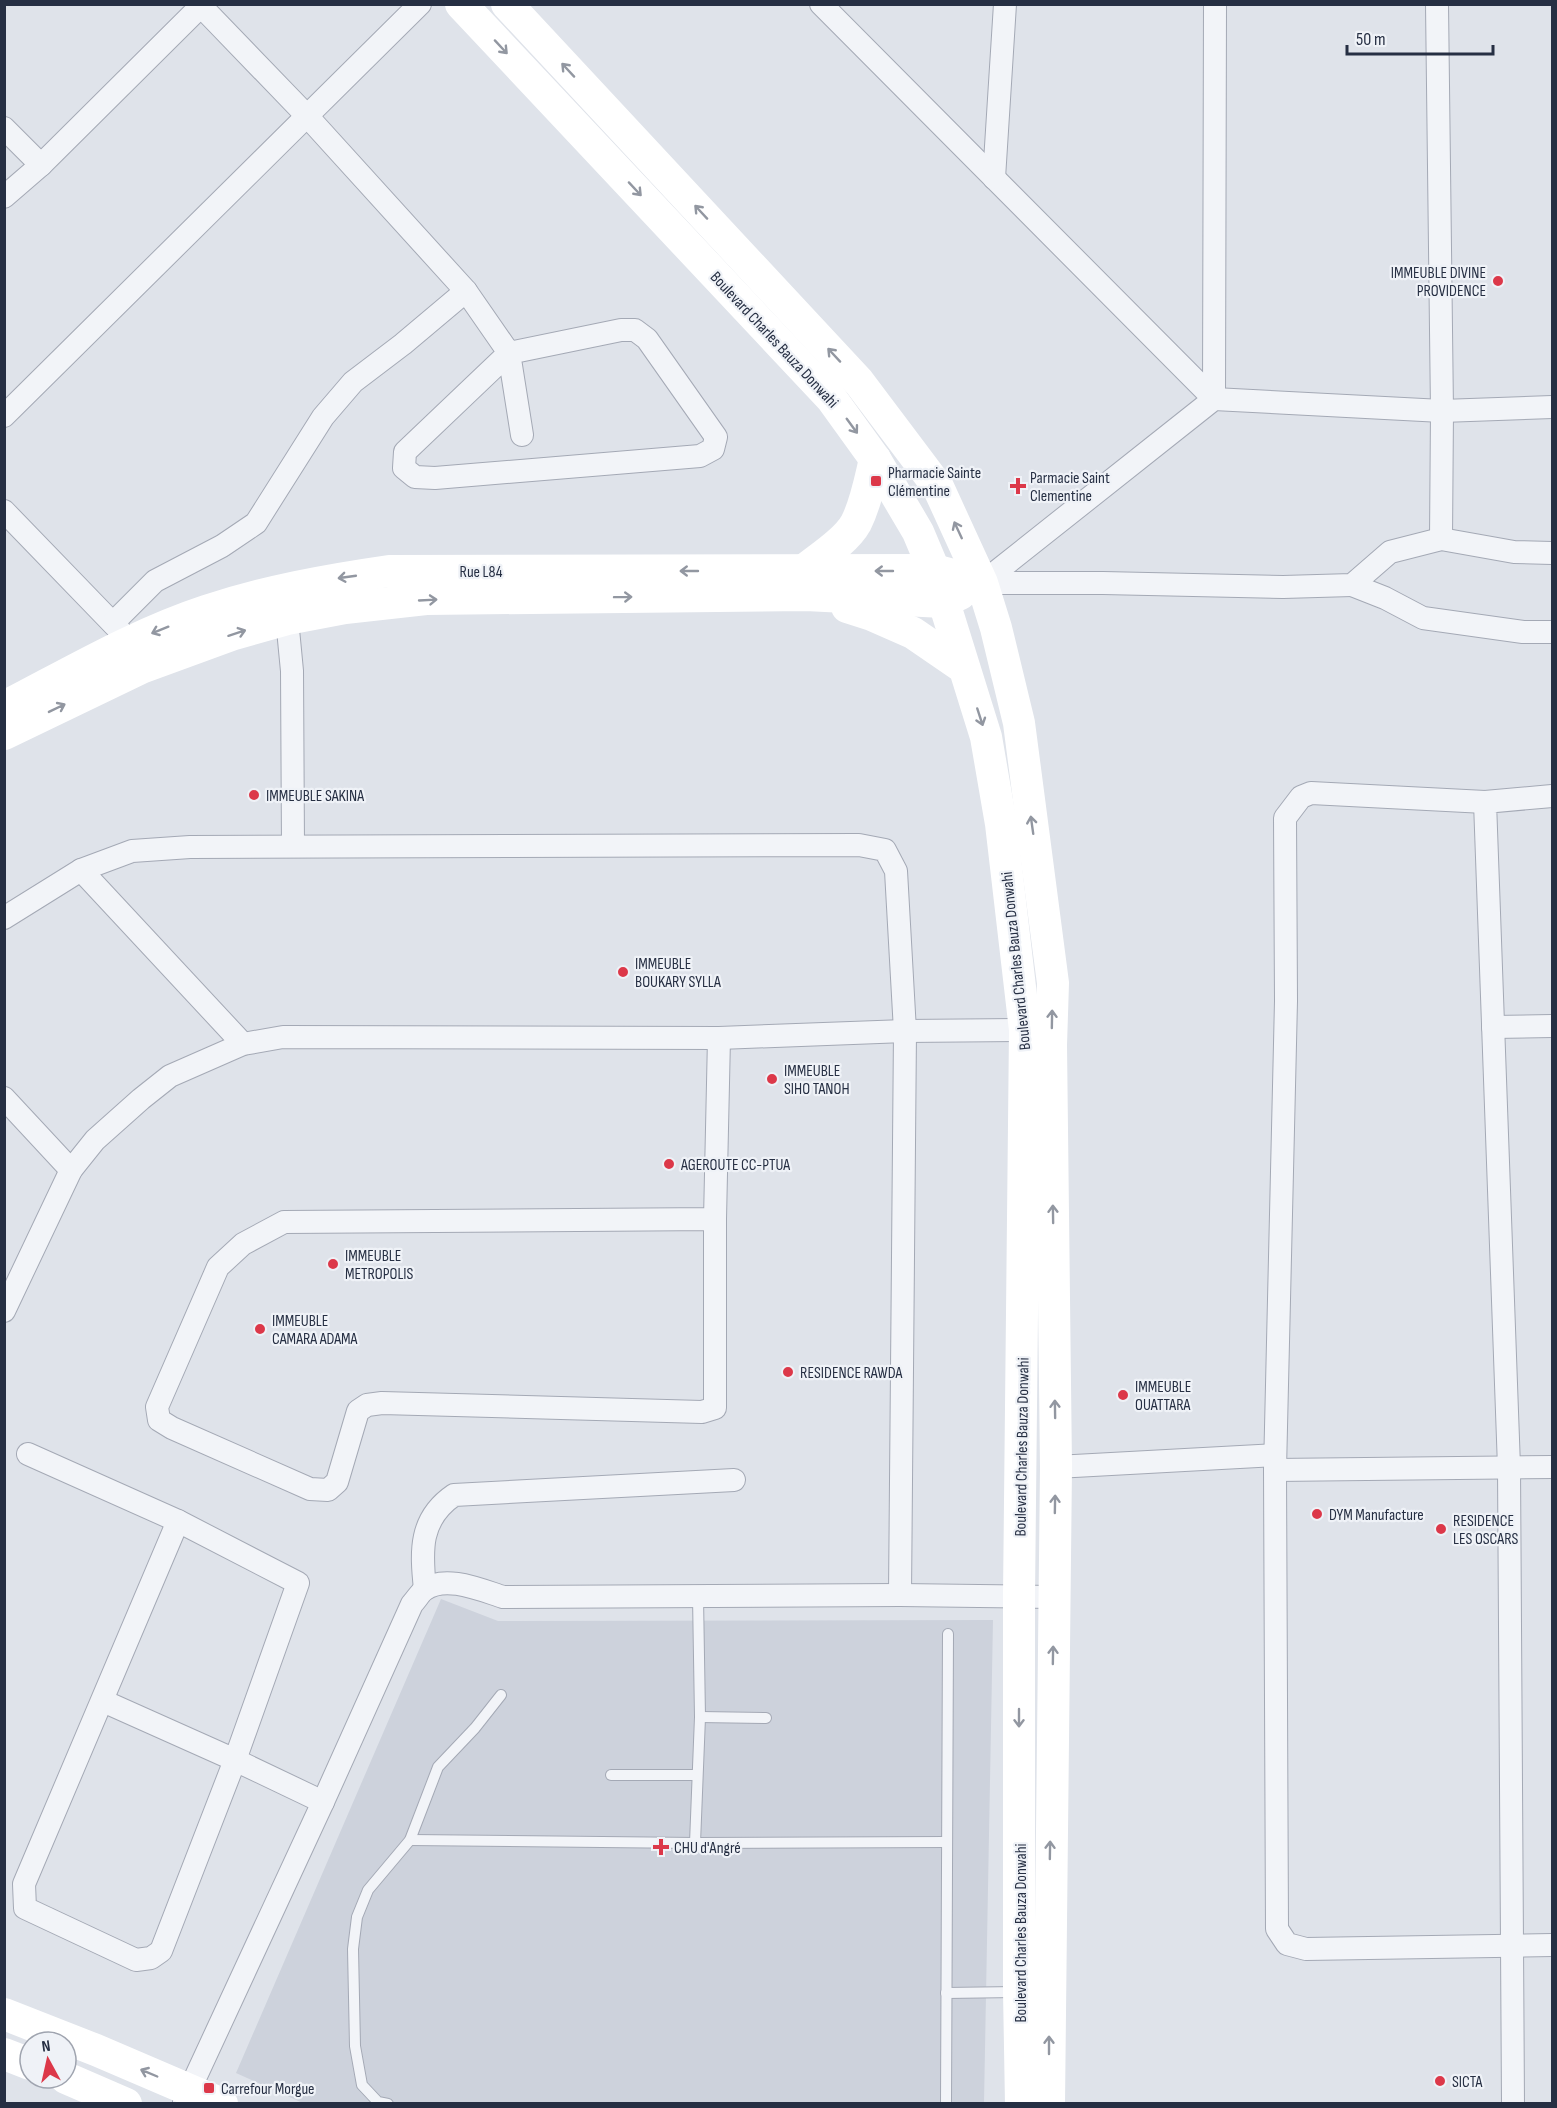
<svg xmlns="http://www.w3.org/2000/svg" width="1557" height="2108" viewBox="0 0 1557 2108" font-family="'Sofia Sans Condensed',sans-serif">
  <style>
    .built { fill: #cdd2dc }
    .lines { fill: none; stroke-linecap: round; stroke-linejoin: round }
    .service-casing { stroke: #a4a9b5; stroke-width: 12 }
    .minor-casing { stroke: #a4a9b5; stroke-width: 24 }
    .service { stroke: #f2f4f8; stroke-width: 10 }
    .minor { stroke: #f2f4f8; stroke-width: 22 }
    .secondary { stroke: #fff; stroke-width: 32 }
    .oneway { stroke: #9297a1 }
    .poi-dot { fill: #dc3849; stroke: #eff2f7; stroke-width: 2 }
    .labels { text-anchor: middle; stroke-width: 4.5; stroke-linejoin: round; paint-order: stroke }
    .poi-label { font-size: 16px; fill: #262f43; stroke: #eff2f7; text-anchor: start }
    .street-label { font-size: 16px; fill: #262f43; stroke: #eff2f7 }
  </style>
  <rect width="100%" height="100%" fill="#dfe3ea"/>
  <path class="built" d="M 441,1599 L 498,1621 L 993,1620 L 984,2103 L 305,2104 L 236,2073 Z"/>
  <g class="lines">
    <g class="service-casing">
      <g id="service">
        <path d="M 700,1717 L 766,1718"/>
        <path d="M 611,1775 L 697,1775"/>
        <path d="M 410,1840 L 695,1843 L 947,1842"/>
        <path d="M 695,1843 L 700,1717 L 698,1597"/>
        <path d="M 946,1993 L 1016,1992"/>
        <path d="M 388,2104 L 378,2102 L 362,2085 L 355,2046 L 353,1949 L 357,1917 L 368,1890 L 410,1840 L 438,1767 L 475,1728 L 501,1695"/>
        <path d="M 946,2104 L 948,1634"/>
      </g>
    </g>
    <g class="minor-casing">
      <g id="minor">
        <path d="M 821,4 L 1214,399"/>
        <path d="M 1437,4 L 1442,411 L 1441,539"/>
        <path d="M 4,128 L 41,165 L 201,6"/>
        <path d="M 994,178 L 1005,4"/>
        <path d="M 4,197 L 41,165"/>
        <path d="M 466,291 L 509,353 L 621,330 L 635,330 L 647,339 L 716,437 L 713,449 L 700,456 L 435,478 L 415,477 L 404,468 L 405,452 L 509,353 L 522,435"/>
        <path d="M 1214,399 L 1215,4"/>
        <path d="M 4,416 L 420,4"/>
        <path d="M 4,511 L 122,633"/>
        <path d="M 982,583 L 1214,399 L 1442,411 L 1552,407"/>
        <path d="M 982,583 L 1103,583 L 1283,587 L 1352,585 L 1390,552 L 1441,539 L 1514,552 L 1552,553"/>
        <path d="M 1352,585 L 1385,598 L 1423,618 L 1523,632 L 1552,632"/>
        <path d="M 287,619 L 292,671 L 293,846"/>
        <path d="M 113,623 L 155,581 L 222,546 L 256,523 L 323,417 L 353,382 L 403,344 L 466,291 L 308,117 L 199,4"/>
        <path d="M 1485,802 L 1311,793 L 1301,797 L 1285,818 L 1286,1001 L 1275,1470 L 1277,1929 L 1287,1944 L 1306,1949 L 1552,1945"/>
        <path d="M 81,870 L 243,1044"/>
        <path d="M 4,918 L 81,870 L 132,851 L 190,847 L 859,845 L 885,850 L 896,871 L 905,1031 L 900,1595"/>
        <path d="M 1493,1027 L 1552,1026"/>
        <path d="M 4,1098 L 71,1170"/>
        <path d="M 715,1219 L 284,1222 L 243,1244 L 218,1267 L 157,1407 L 159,1420 L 172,1428 L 310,1489 L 328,1490 L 337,1482 L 358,1411 L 367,1405 L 382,1403 L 702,1412 L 715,1408 L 715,1219 L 719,1038"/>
        <path d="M 4,1311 L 71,1170 L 95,1140 L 141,1099 L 170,1076 L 243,1044 L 283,1037 L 719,1038 L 905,1031 L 1025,1030"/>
        <path d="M 28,1454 L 178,1521 L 298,1583 L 235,1760 L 103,1701"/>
        <path d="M 1056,1467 L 1275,1455"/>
        <path d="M 1275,1470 L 1552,1467"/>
        <path d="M 178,1521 L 24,1884 L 25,1908 L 136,1960 L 151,1958 L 161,1951 L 235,1760 L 323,1802"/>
        <path d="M 425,1589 C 421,1551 419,1519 454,1495 L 734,1480"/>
        <path d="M 184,2102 L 323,1802 L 412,1604 C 416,1600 420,1593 424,1590 C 445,1574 481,1590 503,1597 L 900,1595 L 1053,1597"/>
        <path d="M 1513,2104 L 1509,1467 L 1485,802 L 1552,796"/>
      </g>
    </g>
    <use href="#service" class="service"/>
    <use href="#minor" class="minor"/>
    <g class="secondary">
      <path d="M 461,4 L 831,398 L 875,459 L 918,532 L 934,570 L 986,737 L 1001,824 L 1025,1030 L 1019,1596 L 1019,1991 L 1021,2104"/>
      <path d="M 507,4 L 859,382 L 938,487 L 982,583 L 996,628 L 1019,723 L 1053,983 L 1051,1045 L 1056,1467 L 1049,2104"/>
      <path d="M 803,571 C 819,558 846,541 856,523 C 866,503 870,480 875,459"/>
      <path d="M 847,607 L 872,615 L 913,633 L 964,668"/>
      <path d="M 4,707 C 70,673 136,634 206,611 C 266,591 327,580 389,571 L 934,570 L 953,575"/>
      <path d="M 4,734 L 141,668 L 234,634 L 287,619 L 345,608 L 426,599 L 806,595 L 943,602 L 960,594"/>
      <path d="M 4,2014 L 96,2050 L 222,2104"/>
      <path d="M 4,2054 L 30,2064"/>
      <path d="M 66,2078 L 126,2104"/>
    </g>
  </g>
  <defs><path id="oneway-shaft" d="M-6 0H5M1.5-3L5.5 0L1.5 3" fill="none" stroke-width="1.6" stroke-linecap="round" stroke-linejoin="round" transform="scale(1.5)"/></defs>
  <g class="oneway">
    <use href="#oneway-shaft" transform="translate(501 47) rotate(47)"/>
    <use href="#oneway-shaft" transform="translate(568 70) rotate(-133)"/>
    <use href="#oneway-shaft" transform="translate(635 189) rotate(47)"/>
    <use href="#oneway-shaft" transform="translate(701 212) rotate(-133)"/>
    <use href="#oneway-shaft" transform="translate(834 355) rotate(-133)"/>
    <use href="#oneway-shaft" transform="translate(852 426) rotate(54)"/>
    <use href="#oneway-shaft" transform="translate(958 530) rotate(-115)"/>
    <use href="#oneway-shaft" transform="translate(689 571) rotate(180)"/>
    <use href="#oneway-shaft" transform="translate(884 571) rotate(180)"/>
    <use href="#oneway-shaft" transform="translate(347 577) rotate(172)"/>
    <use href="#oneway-shaft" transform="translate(623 597) rotate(-1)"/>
    <use href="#oneway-shaft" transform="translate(428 600) rotate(-3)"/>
    <use href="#oneway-shaft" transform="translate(160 630) rotate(158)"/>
    <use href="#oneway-shaft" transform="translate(237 633) rotate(-18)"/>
    <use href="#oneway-shaft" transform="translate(57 708) rotate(-26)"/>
    <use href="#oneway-shaft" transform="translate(980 717) rotate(72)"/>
    <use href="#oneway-shaft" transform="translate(1032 825) rotate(-98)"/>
    <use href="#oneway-shaft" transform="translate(1052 1019) rotate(-89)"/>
    <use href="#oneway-shaft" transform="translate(1053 1214) rotate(-91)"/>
    <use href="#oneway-shaft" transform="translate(1055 1409) rotate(-91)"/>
    <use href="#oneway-shaft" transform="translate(1055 1504) rotate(-89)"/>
    <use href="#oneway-shaft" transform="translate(1053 1655) rotate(-89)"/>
    <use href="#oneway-shaft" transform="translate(1019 1718) rotate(90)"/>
    <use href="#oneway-shaft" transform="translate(1050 1850) rotate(-89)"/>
    <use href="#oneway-shaft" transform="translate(1049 2045) rotate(-90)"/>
    <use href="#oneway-shaft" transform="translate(149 2073) rotate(-157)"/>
  </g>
  <g class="poi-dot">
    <circle cx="1498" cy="281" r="6"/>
    <rect x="870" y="475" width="12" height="12" rx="3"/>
    <path d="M1015 477h6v6h6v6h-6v6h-6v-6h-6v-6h6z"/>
    <circle cx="254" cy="795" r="6"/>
    <circle cx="623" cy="972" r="6"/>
    <circle cx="772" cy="1079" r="6"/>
    <circle cx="669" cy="1164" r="6"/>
    <circle cx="333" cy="1264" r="6"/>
    <circle cx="260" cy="1329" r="6"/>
    <circle cx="788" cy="1372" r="6"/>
    <circle cx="1123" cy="1395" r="6"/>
    <circle cx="1317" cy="1514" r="6"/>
    <circle cx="1441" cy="1529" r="6"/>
    <path d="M658 1838h6v6h6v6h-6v6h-6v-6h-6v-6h6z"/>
    <circle cx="1440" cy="2081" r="6"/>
    <rect x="203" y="2082" width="12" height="12" rx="3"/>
  </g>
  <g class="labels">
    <g class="poi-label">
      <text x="1486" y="278" text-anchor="end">IMMEUBLE DIVINE<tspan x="1486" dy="18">PROVIDENCE</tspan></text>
      <text x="888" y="478">Pharmacie Sainte<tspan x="888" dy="18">Clémentine</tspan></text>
      <text x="1030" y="483">Parmacie Saint<tspan x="1030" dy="18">Clementine</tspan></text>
      <text x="266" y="801">IMMEUBLE SAKINA</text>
      <text x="635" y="969">IMMEUBLE<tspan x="635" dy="18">BOUKARY SYLLA</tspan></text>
      <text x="784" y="1076">IMMEUBLE<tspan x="784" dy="18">SIHO TANOH</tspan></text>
      <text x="681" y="1170">AGEROUTE CC-PTUA</text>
      <text x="345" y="1261">IMMEUBLE<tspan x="345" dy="18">METROPOLIS</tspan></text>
      <text x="272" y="1326">IMMEUBLE<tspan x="272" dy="18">CAMARA ADAMA</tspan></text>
      <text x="800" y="1378">RESIDENCE RAWDA</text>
      <text x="1135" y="1392">IMMEUBLE<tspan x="1135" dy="18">OUATTARA</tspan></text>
      <text x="1329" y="1520">DYM Manufacture</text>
      <text x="1453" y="1526">RESIDENCE<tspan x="1453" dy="18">LES OSCARS</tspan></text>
      <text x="674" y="1853">CHU d'Angré</text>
      <text x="1452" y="2087">SICTA</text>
      <text x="221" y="2094">Carrefour Morgue</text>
    </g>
    <g class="street-label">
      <text transform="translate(775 339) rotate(47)" y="6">Boulevard Charles Bauza Donwahi</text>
      <text x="481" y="577">Rue L84</text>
      <text transform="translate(1015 961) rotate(-96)" y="6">Boulevard Charles Bauza Donwahi</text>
      <text transform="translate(1021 1447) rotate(-89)" y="6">Boulevard Charles Bauza Donwahi</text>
      <text transform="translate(1020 1933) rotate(-90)" y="6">Boulevard Charles Bauza Donwahi</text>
    </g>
  </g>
  <rect width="1557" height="2108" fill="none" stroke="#262f43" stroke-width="12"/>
  <g transform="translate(48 2060) rotate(352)"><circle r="28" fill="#eff2f7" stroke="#9fa4af" stroke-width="1.5"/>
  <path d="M0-4.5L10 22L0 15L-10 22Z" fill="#dc3849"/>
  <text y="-9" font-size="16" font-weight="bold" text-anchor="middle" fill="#262f43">N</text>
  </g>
  <path d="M1347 45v9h146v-9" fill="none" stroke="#262f43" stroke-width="3"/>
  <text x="1356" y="45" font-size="18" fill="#262f43" stroke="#eff2f7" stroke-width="4.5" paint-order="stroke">50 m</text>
</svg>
